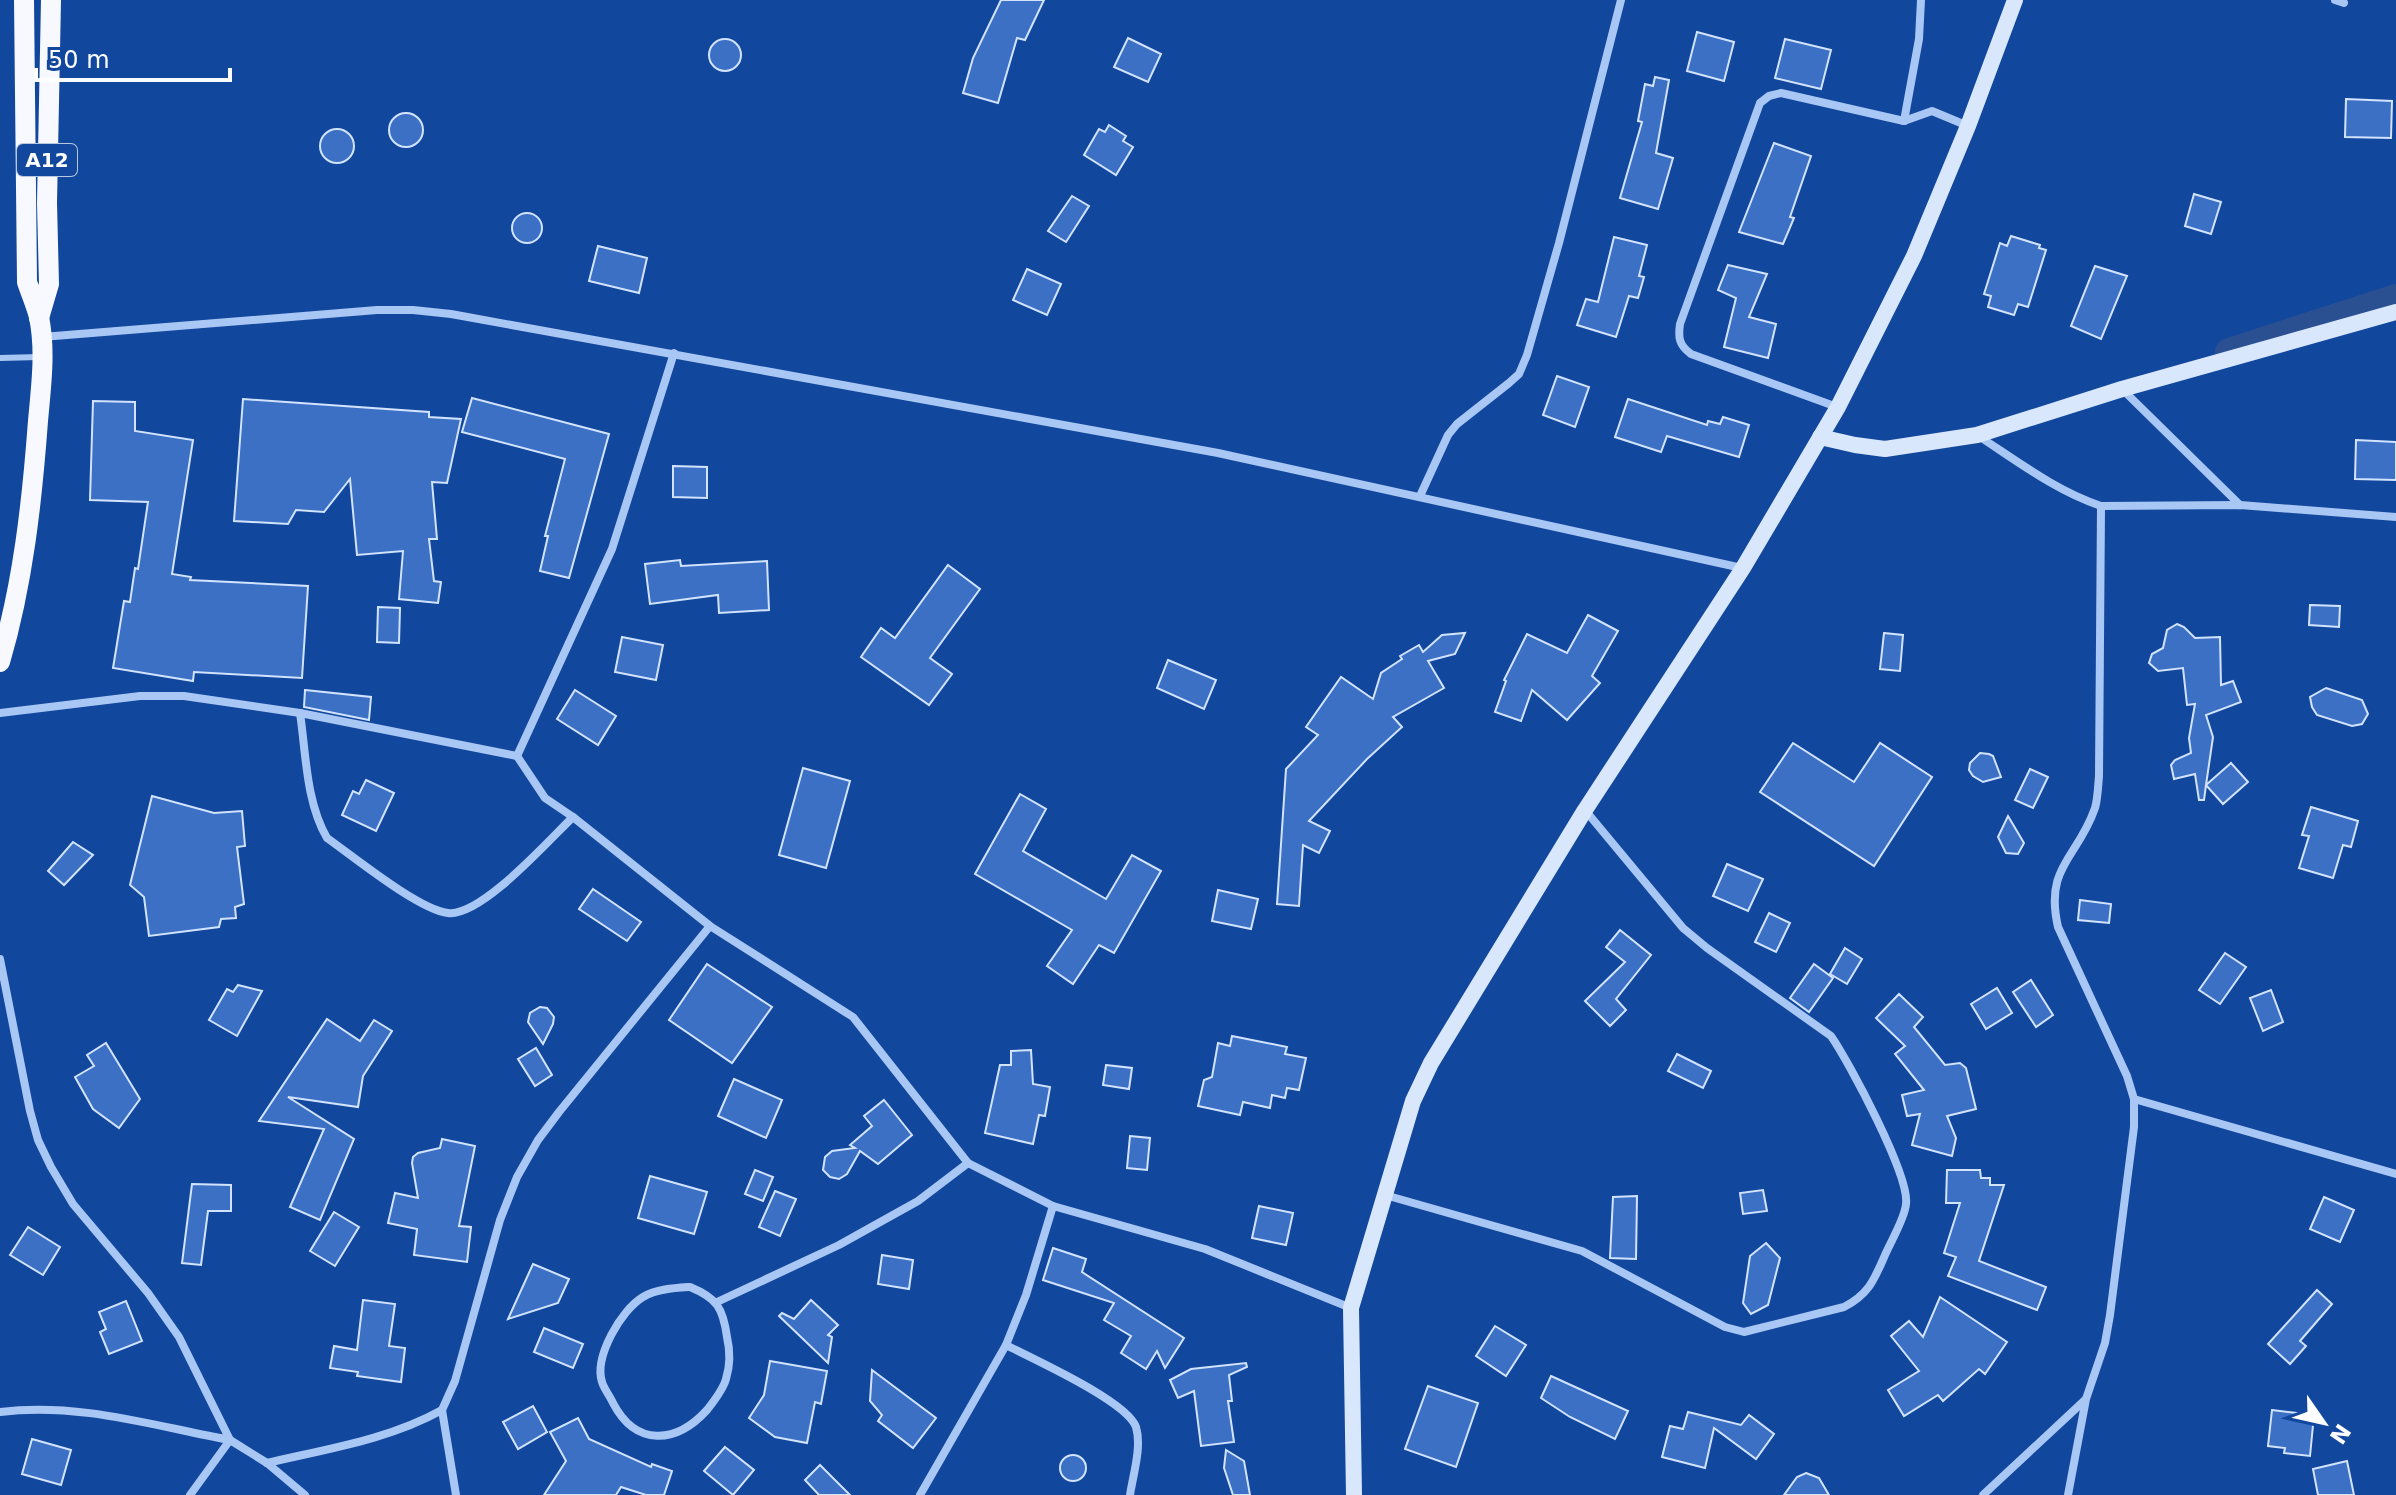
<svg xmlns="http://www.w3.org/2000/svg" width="2396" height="1495" viewBox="0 0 2396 1495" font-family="'DejaVu Sans',sans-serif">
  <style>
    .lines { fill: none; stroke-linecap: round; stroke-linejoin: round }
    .canal { stroke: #2a5092; stroke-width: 28 }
    .building { fill: #3b70c5; stroke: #d2e3fe; stroke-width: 2 }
    .lane { stroke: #a9c7f4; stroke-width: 6 }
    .street { stroke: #a9c7f4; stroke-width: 8 }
    .secondary { stroke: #d9e7fd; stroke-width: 16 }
    .primary { stroke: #f7f9ff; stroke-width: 20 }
    .labels { text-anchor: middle; stroke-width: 6; stroke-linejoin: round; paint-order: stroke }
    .shield { fill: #12479e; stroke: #b8c8e2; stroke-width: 2 }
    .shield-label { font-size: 20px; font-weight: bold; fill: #fff }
  </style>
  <rect width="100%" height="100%" fill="#12479e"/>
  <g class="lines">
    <path class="canal" d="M 2229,352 L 2396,298"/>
  </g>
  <g class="building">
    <path d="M 1001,0 L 1044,0 L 1025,40 L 1017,38 L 998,103 L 963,93 L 973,58 Z"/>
    <path d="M 1697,32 L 1734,42 L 1724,81 L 1687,71 Z"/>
    <path d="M 1128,38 L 1161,54 L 1148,82 L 1114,67 Z"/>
    <path d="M 1785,39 L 1831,50 L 1821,89 L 1775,78 Z"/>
    <circle cx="725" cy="55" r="16"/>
    <path d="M 1655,77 L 1669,80 L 1656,153 L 1673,158 L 1658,209 L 1620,198 L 1642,122 L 1638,121 L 1645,84 L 1653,86 Z"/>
    <path d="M 2346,99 L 2392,101 L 2391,138 L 2345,137 Z"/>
    <circle cx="406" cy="130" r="17"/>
    <path d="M 1109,125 L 1126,136 L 1123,141 L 1133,147 L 1116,175 L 1084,155 L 1099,129 L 1105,132 Z"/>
    <circle cx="337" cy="146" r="17"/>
    <path d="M 1774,143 L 1811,156 L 1790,217 L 1794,218 L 1783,244 L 1739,232 Z"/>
    <path d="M 2194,194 L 2221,202 L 2211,234 L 2185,226 Z"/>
    <path d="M 1072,196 L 1089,206 L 1066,242 L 1048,231 Z"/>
    <circle cx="527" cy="228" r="15"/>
    <path d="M 2011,236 L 2040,245 L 2039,248 L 2046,250 L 2028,307 L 2018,304 L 2014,315 L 1988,307 L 1991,296 L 1984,294 L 2000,243 L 2007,246 Z"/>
    <path d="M 1614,237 L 1647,245 L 1639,276 L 1644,277 L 1638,298 L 1629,296 L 1616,337 L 1577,325 L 1586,299 L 1598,302 Z"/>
    <path d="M 598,246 L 647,258 L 639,293 L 589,281 Z"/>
    <path d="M 1728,265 L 1767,274 L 1749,317 L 1776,324 L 1768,358 L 1724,347 L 1736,298 L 1718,290 Z"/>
    <path d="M 2095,266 L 2127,276 L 2101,339 L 2071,326 Z"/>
    <path d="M 1027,269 L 1061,284 L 1047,315 L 1013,300 Z"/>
    <path d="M 1557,376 L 1589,387 L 1575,427 L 1543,415 Z"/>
    <path d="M 472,398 L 609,434 L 569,578 L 540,571 L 548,536 L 545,536 L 565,459 L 462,432 Z"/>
    <path d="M 243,399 L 429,412 L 429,417 L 461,419 L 447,483 L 432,482 L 437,539 L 429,539 L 434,581 L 441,582 L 438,603 L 399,599 L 403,551 L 357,555 L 350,479 L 324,512 L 296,510 L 288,524 L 234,521 Z"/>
    <path d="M 1628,399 L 1707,425 L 1708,421 L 1720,424 L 1723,417 L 1749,425 L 1739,457 L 1667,436 L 1661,452 L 1615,437 Z"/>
    <path d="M 93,401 L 135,402 L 135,431 L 193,440 L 172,574 L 191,577 L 190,580 L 308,586 L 302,678 L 194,672 L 193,681 L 113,668 L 124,601 L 130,602 L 135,568 L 138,569 L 148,502 L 90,500 Z"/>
    <path d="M 2356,440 L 2396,442 L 2396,480 L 2355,479 Z"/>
    <path d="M 673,466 L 707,467 L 707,498 L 673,497 Z"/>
    <path d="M 680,560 L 681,566 L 767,561 L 769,610 L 719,613 L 718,595 L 650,604 L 645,564 Z"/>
    <path d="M 948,565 L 980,589 L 930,658 L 952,674 L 929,705 L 861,657 L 881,628 L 895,638 Z"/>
    <path d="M 2310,605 L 2340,606 L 2339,627 L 2309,625 Z"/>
    <path d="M 378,607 L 400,608 L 399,643 L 377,642 Z"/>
    <path d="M 1588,615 L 1618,631 L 1592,676 L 1600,683 L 1567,720 L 1532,690 L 1521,721 L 1495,712 L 1506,681 L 1504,680 L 1527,634 L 1567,653 Z"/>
    <path d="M 2177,624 L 2184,627 L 2195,638 L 2220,637 L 2221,685 L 2233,681 L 2241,702 L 2206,715 L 2213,737 L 2206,785 L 2231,763 L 2248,782 L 2223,804 L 2206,785 L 2204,800 L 2199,800 L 2195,774 L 2174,779 L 2171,765 L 2175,760 L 2191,753 L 2189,738 L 2195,704 L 2187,705 L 2183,668 L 2158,671 L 2149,663 L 2152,654 L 2163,648 L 2167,630 Z"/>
    <path d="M 1465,633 L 1455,654 L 1428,661 L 1444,688 L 1393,717 L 1402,727 L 1367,759 L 1309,821 L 1330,831 L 1319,853 L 1303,845 L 1299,906 L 1277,904 L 1286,769 L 1318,735 L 1306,727 L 1341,677 L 1373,699 L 1381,673 L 1402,659 L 1400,656 L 1419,645 L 1423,652 L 1442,635 Z"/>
    <path d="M 1884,633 L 1903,635 L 1900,671 L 1880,669 Z"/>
    <path d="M 622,637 L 663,645 L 656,680 L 615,672 Z"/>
    <path d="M 1168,660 L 1216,680 L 1204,709 L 1157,688 Z"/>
    <path d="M 2326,688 L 2362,700 L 2368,714 L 2362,724 L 2352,726 L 2317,715 L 2312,707 L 2310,697 Z"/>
    <path d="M 305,690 L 371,697 L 369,720 L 304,707 Z"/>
    <path d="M 575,690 L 616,716 L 598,745 L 557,719 Z"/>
    <path d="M 1793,743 L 1854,782 L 1880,743 L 1932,777 L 1874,866 L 1760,792 Z"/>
    <path d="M 1980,753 L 1989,754 L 1993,756 L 2001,777 L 1983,782 L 1973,776 L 1969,770 L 1970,763 Z"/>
    <path d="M 803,768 L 850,781 L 826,868 L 779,855 Z"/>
    <path d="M 2030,769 L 2048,777 L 2033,808 L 2015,800 Z"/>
    <path d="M 366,780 L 394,793 L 376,831 L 342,815 L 353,791 L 359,794 Z"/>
    <path d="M 1020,794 L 1046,809 L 1023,851 L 1106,899 L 1132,855 L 1161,871 L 1114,953 L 1099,945 L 1073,984 L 1047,966 L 1072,930 L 975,874 Z"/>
    <path d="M 152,796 L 214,813 L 242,811 L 245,846 L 237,847 L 244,904 L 235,907 L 236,918 L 221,919 L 219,927 L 149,936 L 144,897 L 130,885 Z"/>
    <path d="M 2311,807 L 2358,821 L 2351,847 L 2343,845 L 2333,878 L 2299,868 L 2309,836 L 2302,835 Z"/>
    <path d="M 2008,816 L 2024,843 L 2018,854 L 2006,853 L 1998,837 Z"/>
    <path d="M 73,842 L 93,855 L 64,885 L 48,871 Z"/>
    <path d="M 1727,864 L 1763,879 L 1748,911 L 1713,896 Z"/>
    <path d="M 593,889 L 641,922 L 627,941 L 579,909 Z"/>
    <path d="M 1218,890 L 1258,899 L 1251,929 L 1212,921 Z"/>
    <path d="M 2080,900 L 2111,904 L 2109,923 L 2078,920 Z"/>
    <path d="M 1769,913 L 1790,923 L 1776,952 L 1755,942 Z"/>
    <path d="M 1620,930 L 1651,955 L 1616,999 L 1626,1010 L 1610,1026 L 1585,1001 L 1625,962 L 1606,947 Z"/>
    <path d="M 1845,948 L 1862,959 L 1847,984 L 1830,974 Z"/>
    <path d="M 2225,953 L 2246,967 L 2220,1004 L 2199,990 Z"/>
    <path d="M 707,964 L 772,1007 L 732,1063 L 669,1020 Z"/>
    <path d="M 1814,964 L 1833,978 L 1809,1012 L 1790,998 Z"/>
    <path d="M 2031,980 L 2053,1015 L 2036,1027 L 2013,992 Z"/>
    <path d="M 238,985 L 262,991 L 237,1036 L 209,1020 L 227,989 L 233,992 Z"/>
    <path d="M 1997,988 L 2012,1013 L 1986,1029 L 1971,1004 Z"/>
    <path d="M 2271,990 L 2283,1022 L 2263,1031 L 2250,998 Z"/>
    <path d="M 1899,994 L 1923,1017 L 1914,1027 L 1945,1065 L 1960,1063 L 1966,1068 L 1976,1109 L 1947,1116 L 1956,1138 L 1952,1156 L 1912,1145 L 1920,1114 L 1907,1116 L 1902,1095 L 1924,1090 L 1895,1054 L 1905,1046 L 1876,1018 Z"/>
    <path d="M 540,1007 L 547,1008 L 554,1017 L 553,1024 L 543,1044 L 528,1022 L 530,1013 Z"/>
    <path d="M 327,1019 L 360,1041 L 374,1020 L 392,1031 L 363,1076 L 358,1107 L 288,1097 L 354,1139 L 320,1220 L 290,1207 L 324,1129 L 259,1121 Z"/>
    <path d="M 1232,1036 L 1287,1047 L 1285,1054 L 1306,1058 L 1299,1090 L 1287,1088 L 1285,1098 L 1272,1095 L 1270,1108 L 1243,1102 L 1240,1115 L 1198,1106 L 1204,1080 L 1212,1077 L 1218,1043 L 1230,1046 Z"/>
    <path d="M 106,1043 L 140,1099 L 119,1128 L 93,1109 L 75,1077 L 94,1066 L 87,1055 Z"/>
    <path d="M 536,1048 L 552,1075 L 535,1086 L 518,1059 Z"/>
    <path d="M 1031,1050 L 1033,1084 L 1050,1087 L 1045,1116 L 1039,1115 L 1033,1144 L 985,1133 L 1000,1065 L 1011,1065 L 1011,1051 Z"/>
    <path d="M 1677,1054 L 1711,1071 L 1703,1088 L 1668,1071 Z"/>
    <path d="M 1106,1065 L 1132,1068 L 1129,1089 L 1103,1085 Z"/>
    <path d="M 734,1079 L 782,1100 L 766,1138 L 718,1116 Z"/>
    <path d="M 884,1100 L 912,1135 L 878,1164 L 860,1151 L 847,1174 L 839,1179 L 830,1177 L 823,1170 L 825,1157 L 832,1151 L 855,1148 L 850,1145 L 872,1126 L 864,1116 Z"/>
    <path d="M 1130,1136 L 1150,1138 L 1147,1170 L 1127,1168 Z"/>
    <path d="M 442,1139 L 475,1146 L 459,1226 L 471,1227 L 467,1262 L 414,1255 L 417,1229 L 388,1223 L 395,1193 L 418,1198 L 412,1163 L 413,1157 L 418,1153 L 440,1148 Z"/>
    <path d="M 755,1170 L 773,1177 L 763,1201 L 745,1194 Z"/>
    <path d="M 1947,1170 L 1980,1170 L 1981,1178 L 1990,1178 L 1990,1185 L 2004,1185 L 1979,1261 L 2046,1287 L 2037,1310 L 1948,1276 L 1956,1257 L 1944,1253 L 1960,1203 L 1946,1203 Z"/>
    <path d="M 650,1176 L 707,1192 L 694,1234 L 638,1218 Z"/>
    <path d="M 192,1184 L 231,1185 L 231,1211 L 208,1211 L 201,1265 L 182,1263 Z"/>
    <path d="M 1763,1190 L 1767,1211 L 1743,1214 L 1740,1193 Z"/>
    <path d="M 775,1191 L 796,1199 L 780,1236 L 759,1227 Z"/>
    <path d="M 1637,1196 L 1636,1259 L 1610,1258 L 1613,1197 Z"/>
    <path d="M 2324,1197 L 2354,1210 L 2340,1242 L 2310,1229 Z"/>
    <path d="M 1259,1206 L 1293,1213 L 1286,1245 L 1252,1238 Z"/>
    <path d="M 334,1212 L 359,1227 L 335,1266 L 310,1251 Z"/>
    <path d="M 28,1227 L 60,1247 L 43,1275 L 10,1255 Z"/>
    <path d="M 1766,1243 L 1780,1258 L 1768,1305 L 1751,1314 L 1743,1303 L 1750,1256 Z"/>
    <path d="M 1053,1248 L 1086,1259 L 1082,1272 L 1184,1338 L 1165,1368 L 1157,1351 L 1146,1369 L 1121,1353 L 1131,1336 L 1104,1320 L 1114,1303 L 1043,1280 Z"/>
    <path d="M 882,1255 L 913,1260 L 909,1289 L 878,1284 Z"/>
    <path d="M 533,1264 L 569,1279 L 558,1303 L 508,1319 Z"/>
    <path d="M 2317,1290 L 2332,1304 L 2300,1341 L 2306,1346 L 2290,1364 L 2268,1344 Z"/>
    <path d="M 1940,1297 L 2007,1342 L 1985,1374 L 1979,1369 L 1943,1401 L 1938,1395 L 1904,1416 L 1888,1390 L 1919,1371 L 1891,1336 L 1909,1321 L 1923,1337 Z"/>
    <path d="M 363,1300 L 395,1304 L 389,1346 L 405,1348 L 401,1382 L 357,1376 L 358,1372 L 330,1368 L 334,1346 L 357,1350 Z"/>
    <path d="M 811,1300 L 838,1325 L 828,1335 L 832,1337 L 828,1363 L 779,1316 L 782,1313 L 794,1319 Z"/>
    <path d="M 126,1301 L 142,1341 L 109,1354 L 100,1332 L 106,1329 L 99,1312 Z"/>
    <path d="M 1495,1326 L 1526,1345 L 1506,1376 L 1476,1356 Z"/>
    <path d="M 544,1328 L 583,1344 L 573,1368 L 534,1352 Z"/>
    <path d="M 770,1361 L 827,1371 L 821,1404 L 815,1402 L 807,1443 L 775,1437 L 749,1418 L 764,1395 Z"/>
    <path d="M 1246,1363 L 1247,1367 L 1229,1375 L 1232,1401 L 1228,1401 L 1234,1442 L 1201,1446 L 1194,1391 L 1178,1398 L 1170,1380 L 1191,1369 Z"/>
    <path d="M 872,1370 L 936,1418 L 913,1448 L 878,1421 L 882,1415 L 870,1401 Z"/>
    <path d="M 1551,1376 L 1628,1411 L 1615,1439 L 1570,1417 L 1541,1398 Z"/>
    <path d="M 1428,1386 L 1478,1403 L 1456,1467 L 1405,1449 Z"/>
    <path d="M 533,1406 L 547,1432 L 518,1449 L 503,1422 Z"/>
    <path d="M 2272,1410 L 2314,1415 L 2310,1456 L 2284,1453 L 2285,1448 L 2268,1446 Z"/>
    <path d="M 1688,1412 L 1741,1425 L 1749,1415 L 1774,1434 L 1756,1459 L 1714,1428 L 1705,1468 L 1662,1457 L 1670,1426 L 1683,1429 Z"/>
    <path d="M 578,1418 L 589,1439 L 651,1467 L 652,1464 L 672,1471 L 664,1495 L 646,1495 L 621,1487 L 616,1495 L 544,1495 L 566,1461 L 550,1432 Z"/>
    <path d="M 32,1439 L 71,1450 L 61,1485 L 22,1474 Z"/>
    <path d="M 725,1447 L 754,1470 L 733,1495 L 704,1471 Z"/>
    <path d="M 1226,1450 L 1244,1461 L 1250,1495 L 1233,1495 L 1224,1468 Z"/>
    <circle cx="1073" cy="1468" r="13"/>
    <path d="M 2347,1461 L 2354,1495 L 2318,1495 L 2313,1469 Z"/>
    <path d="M 820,1465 L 850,1495 L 819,1495 L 805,1480 Z"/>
    <path d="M 1806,1473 L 1819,1478 L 1829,1495 L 1784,1495 L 1797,1477 Z"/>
  </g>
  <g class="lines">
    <path class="lane" d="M 0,358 L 40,357"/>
    <g class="street">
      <path d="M 1921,0 L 1919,39 L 1904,121 L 1932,111 L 1968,126"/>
      <path d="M 2335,0 L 2344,3"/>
      <path d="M 42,337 L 377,310 L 413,310 L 451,314 L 1218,453 L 1742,568"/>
      <path d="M 2122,389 L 2240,505"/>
      <path d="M 1837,407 L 1691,354 C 1679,345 1678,338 1680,324 L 1760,103 L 1769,96 L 1781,93 L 1904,121"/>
      <path d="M 1977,435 C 2017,461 2056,491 2101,506 L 2240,505 L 2396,517"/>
      <path d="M 1420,496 L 1448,435 L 1457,424 L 1509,383 L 1519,374 L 1527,355 L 1559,243 L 1621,0"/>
      <path d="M 0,713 L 140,696 L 184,696 L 300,713 L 517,756 L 545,798 L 573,817 L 710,926 L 853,1017 L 968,1163 L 1053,1206 L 1205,1249 L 1351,1308"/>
      <path d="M 300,713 C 306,754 306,802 327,838 C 354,857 419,910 448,913 C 481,917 548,841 573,817"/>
      <path d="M 517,756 L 612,549 L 674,353"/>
      <path d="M 0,959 L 30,1111 L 38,1140 L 51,1167 L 73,1204 L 148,1293 L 179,1337 L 230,1440 L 267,1463 L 305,1495"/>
      <path d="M 2134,1099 L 2396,1174"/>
      <path d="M 1385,1195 L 1582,1251 L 1725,1327 L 1744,1332 L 1844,1307 C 1869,1294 1874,1280 1885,1255 C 1891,1241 1905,1218 1906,1204 C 1910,1176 1849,1062 1831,1036 L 1707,948 L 1683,928 L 1585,810"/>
      <path d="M 690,1287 C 717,1298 723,1308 727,1337 C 730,1350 730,1366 726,1379 C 723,1390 714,1401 707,1410 C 676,1444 636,1447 613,1403 C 610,1396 604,1389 602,1382 C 594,1357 621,1310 643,1297 C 656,1289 675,1288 690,1287 Z"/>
      <path d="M 717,1302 L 839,1245 L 918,1201 L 968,1163"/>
      <path d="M 1006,1345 C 1033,1359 1127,1401 1136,1427 C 1142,1447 1133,1475 1130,1495"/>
      <path d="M 0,1412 C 78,1402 154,1426 230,1440 L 190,1495"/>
      <path d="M 267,1463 C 326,1449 388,1440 442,1410"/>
      <path d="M 456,1495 L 442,1410 L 455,1381 L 500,1220 L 517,1177 L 538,1140 L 559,1112 L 710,926"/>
      <path d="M 920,1495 L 1006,1345 L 1026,1295 L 1053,1206"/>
      <path d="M 1983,1495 L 2085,1400"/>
      <path d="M 2068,1495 L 2086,1399 L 2105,1343 L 2110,1315 L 2134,1127 L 2134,1099 L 2127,1076 L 2058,927 C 2044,866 2078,858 2095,808 C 2098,798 2098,786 2099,776 L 2101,506"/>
    </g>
    <g class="secondary">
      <path d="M 1820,437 L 1855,445 L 1885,449 L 1977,435 L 2122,389 L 2396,312"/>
      <path d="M 1354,1495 L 1351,1308 L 1413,1101 L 1431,1063 L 1585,810 L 1743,568 L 1838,407 L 1914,256 L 1968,126 L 2015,0"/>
    </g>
    <g class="primary">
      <path d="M 39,318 L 49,284 L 47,203 L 51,0"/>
      <path d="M 0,662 C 23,584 32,502 38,421 C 41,387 46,351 39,317 C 36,305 31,294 27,282 L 24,0"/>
    </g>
  </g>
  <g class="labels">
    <rect class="shield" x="17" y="144" width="60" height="32" rx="6"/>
    <g class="shield-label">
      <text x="47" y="167">A12</text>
    </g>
  </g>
  <g transform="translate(2324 1423) rotate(124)" stroke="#12479e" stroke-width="6" paint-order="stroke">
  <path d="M0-6L14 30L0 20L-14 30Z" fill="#ffffff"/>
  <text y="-12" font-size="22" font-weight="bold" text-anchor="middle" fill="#ffffff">N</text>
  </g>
  <path d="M36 68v12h194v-12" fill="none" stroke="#ffffff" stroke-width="4"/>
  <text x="48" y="68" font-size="24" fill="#ffffff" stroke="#12479e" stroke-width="6" paint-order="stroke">50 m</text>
</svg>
